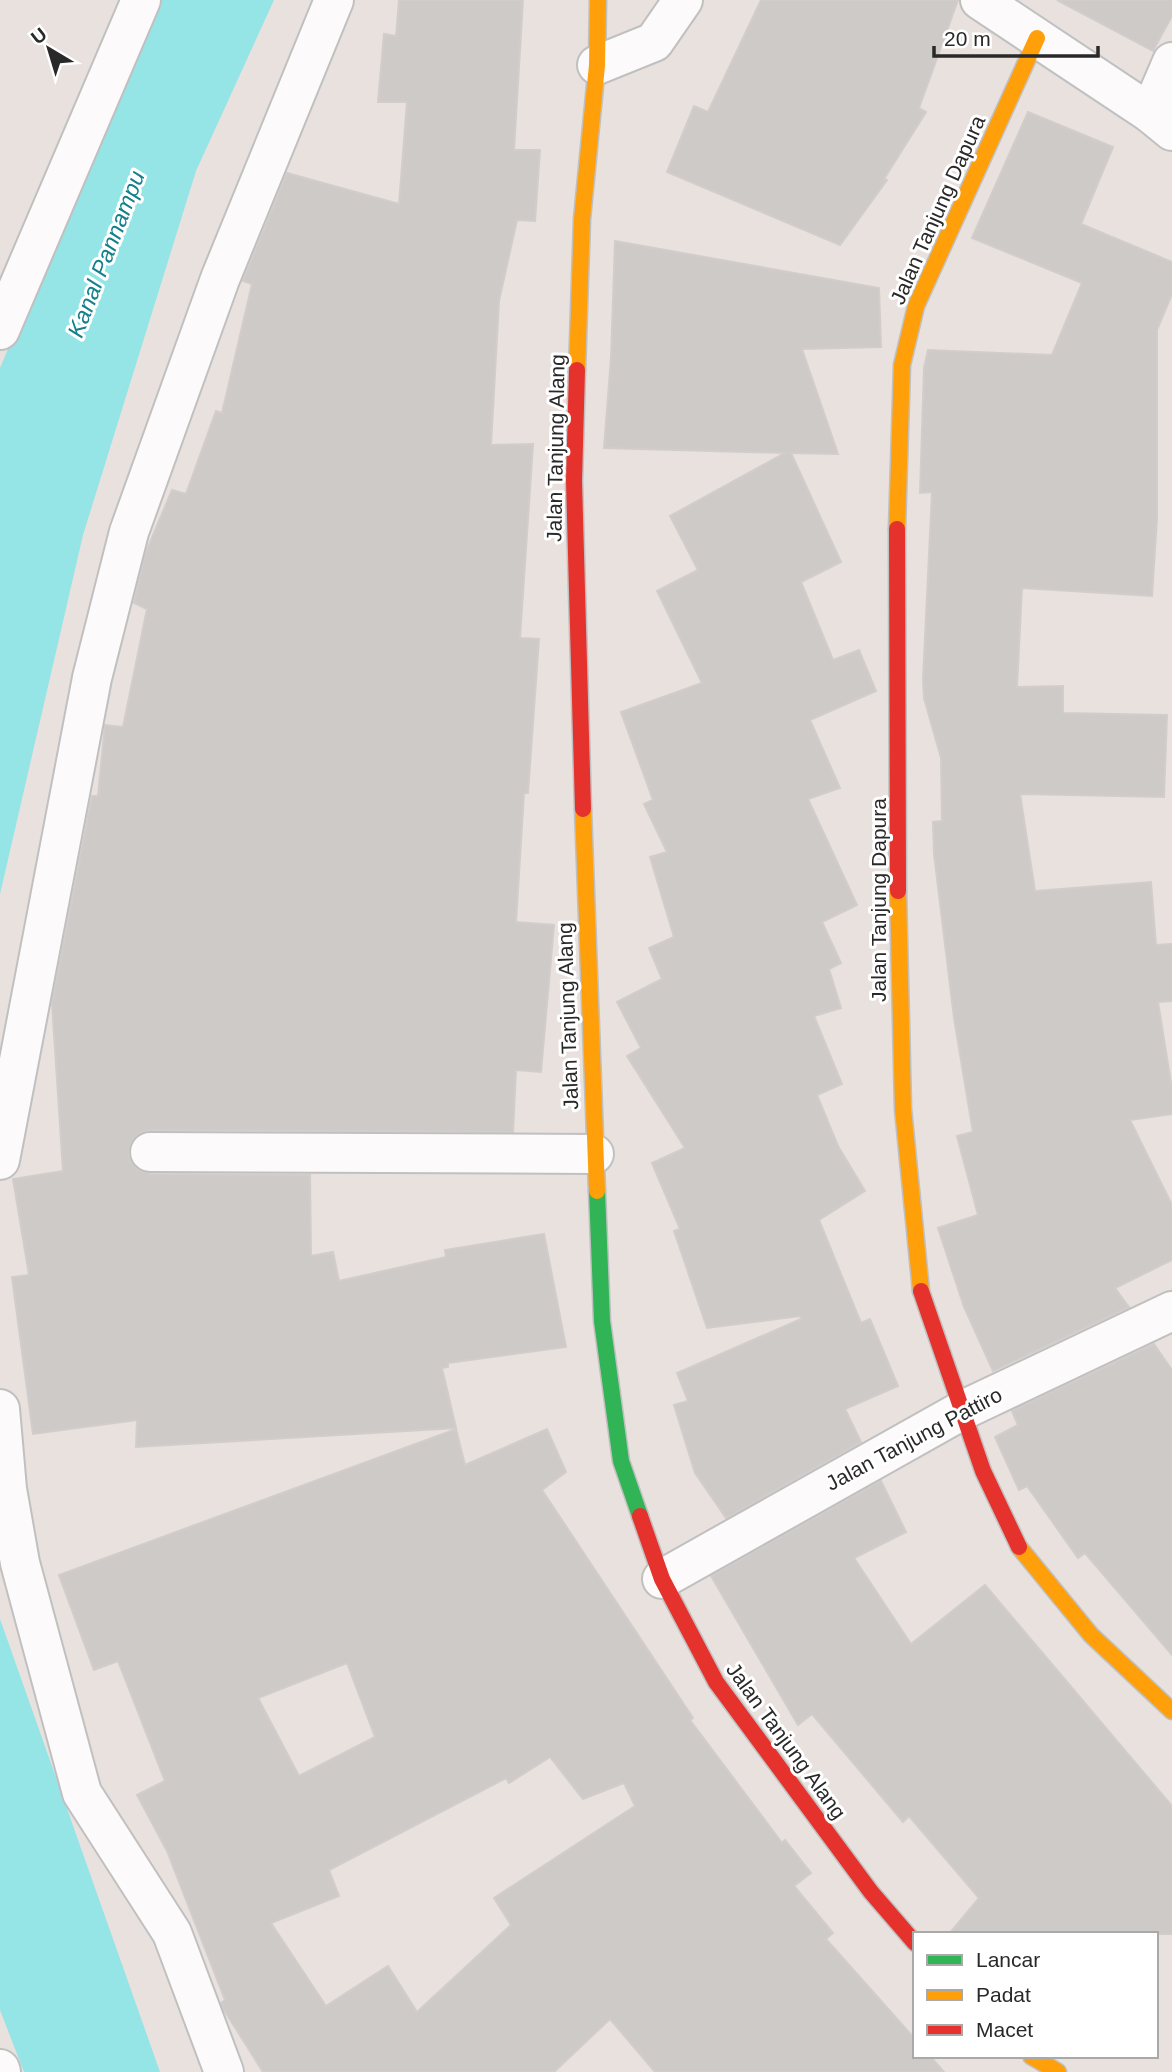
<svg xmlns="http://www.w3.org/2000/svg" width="1172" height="2072" viewBox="0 0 1172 2072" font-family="Arial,sans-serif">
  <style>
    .water { fill: #95e4e6 }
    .building { fill: #cecac8; stroke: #d2cdcb; stroke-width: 2; fill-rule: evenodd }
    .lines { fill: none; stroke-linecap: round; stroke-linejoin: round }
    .street-casing { stroke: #c1c0c0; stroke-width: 42 }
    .fast-casing { stroke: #c1c0c0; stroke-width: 19 }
    .slow-casing { stroke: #c1c0c0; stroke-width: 19 }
    .jam-casing { stroke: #c1c0c0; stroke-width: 19 }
    .street { stroke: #fcfafa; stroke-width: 38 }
    .fast { stroke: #30b455; stroke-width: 16 }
    .slow { stroke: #ff9f0a; stroke-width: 16 }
    .jam { stroke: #e5322d; stroke-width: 16 }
    .labels { text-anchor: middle; stroke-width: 6; stroke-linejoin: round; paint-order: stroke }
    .street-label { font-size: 21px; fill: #292929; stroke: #fff }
    .water-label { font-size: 23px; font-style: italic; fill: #13808c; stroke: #fff }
  </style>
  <rect width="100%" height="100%" fill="#e8e1de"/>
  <g class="water">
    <path d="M 154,0 L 274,0 L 196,171 L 83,535 L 0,894 L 0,368 Z"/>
    <path d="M 0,1619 L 160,2072 L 24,2072 L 0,2010 Z"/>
  </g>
  <g class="building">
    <path d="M 399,0 L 523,0 L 514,150 L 540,150 L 535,221 L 517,220 L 499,301 L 491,445 L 533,444 L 520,638 L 539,639 L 528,793 L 524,793 L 516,922 L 554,925 L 541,1072 L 516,1070 L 513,1132 L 150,1130 L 140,1133 L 132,1140 L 128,1153 L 131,1162 L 138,1170 L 150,1174 L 310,1175 L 311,1256 L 333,1252 L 339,1281 L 446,1257 L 445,1250 L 544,1234 L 566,1347 L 448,1363 L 448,1367 L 442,1368 L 456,1428 L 136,1447 L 137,1420 L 33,1434 L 12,1277 L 29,1275 L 13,1179 L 63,1171 L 52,1003 L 92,796 L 98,796 L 105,725 L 123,727 L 147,609 L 134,603 L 146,552 L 172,490 L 186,494 L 216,411 L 222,413 L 252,284 L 243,281 L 287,173 L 399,204 L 407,102 L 378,102 L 384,34 L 396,36 Z"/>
    <path d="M 761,0 L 958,0 L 919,108 L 926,112 L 884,179 L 887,180 L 840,245 L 667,172 L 694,106 L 708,112 Z"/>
    <path d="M 1057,0 L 1172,0 L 1172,16 L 1153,51 Z"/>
    <path d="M 1028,112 L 1113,147 L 1081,224 L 1172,262 L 1172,294 L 1157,330 L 1157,519 L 1152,596 L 1022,588 L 1017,687 L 1063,686 L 1063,713 L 1167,715 L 1164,797 L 1020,794 L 1035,891 L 1151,882 L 1156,945 L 1172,944 L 1172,1001 L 1158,1002 L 1172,1089 L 1172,1114 L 1130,1120 L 1172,1205 L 1172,1260 L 1115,1288 L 1129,1307 L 993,1371 L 964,1307 L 938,1228 L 978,1215 L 957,1136 L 973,1132 L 954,1018 L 934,854 L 933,822 L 942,821 L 941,758 L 924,698 L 923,679 L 932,492 L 920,493 L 924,368 L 928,350 L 1052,355 L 1082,283 L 972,238 Z"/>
    <path d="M 615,241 L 879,288 L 881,347 L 802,349 L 838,454 L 791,453 L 841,562 L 801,582 L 833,660 L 859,650 L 876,691 L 810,720 L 840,788 L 808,799 L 857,905 L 822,922 L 841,963 L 829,969 L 841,1008 L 814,1016 L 842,1084 L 817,1095 L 838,1146 L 865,1191 L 819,1220 L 861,1323 L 870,1319 L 898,1386 L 845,1409 L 861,1442 L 726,1518 L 695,1473 L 674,1405 L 688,1401 L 677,1373 L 801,1319 L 800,1316 L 707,1328 L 674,1231 L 680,1229 L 652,1163 L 685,1148 L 627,1056 L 641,1048 L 617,1002 L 662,979 L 649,948 L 674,937 L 650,857 L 667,852 L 644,804 L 653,800 L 621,712 L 702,683 L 657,591 L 698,570 L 670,516 L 785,453 L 604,448 L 611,358 Z"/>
    <path d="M 1154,1344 L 1172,1370 L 1172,1655 L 1085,1553 L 1078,1558 L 1027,1486 L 1019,1490 L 995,1437 L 1018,1425 L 1012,1411 Z"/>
    <path d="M 456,1429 L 465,1465 L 547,1429 L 566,1472 L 542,1490 L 693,1718 L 690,1720 L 782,1843 L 785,1840 L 811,1873 L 794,1886 L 833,1933 L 826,1939 L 915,2039 L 915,2056 L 930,2056 L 944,2072 L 655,2072 L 610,2019 L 554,2072 L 263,2072 L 224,2010 L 221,2003 L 225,2000 L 167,1851 L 137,1795 L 165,1781 L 118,1661 L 94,1670 L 59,1575 ZM 347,1663 L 375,1737 L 299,1776 L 258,1698 ZM 550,1757 L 583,1799 L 624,1783 L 635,1806 L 494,1898 L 511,1925 L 417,2012 L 388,1966 L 326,2006 L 271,1923 L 339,1896 L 329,1870 L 506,1778 L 509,1783 Z"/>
    <path d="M 881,1481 L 906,1532 L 854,1558 L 911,1644 L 985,1585 L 1172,1806 L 1172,1934 L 949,1934 L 979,1898 L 909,1816 L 903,1822 L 812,1714 L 798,1725 L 711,1576 Z"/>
  </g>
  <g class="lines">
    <g class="street-casing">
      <g id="street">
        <path d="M 980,0 L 1150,113 L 1172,131"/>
        <path d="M 597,65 L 654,42 L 683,0"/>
        <path d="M 1150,113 L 1172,62"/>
        <path d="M 0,330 L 141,0"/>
        <path d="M 150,1152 L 594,1154"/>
        <path d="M 0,1160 L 92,678 L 129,532 L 220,279 L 334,0"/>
        <path d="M 0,1409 L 7,1489 L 20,1563 L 82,1793 L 172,1933 L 224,2072"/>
        <path d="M 662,1579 L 961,1411 L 1172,1311"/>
        <path d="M 0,2069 L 1,2072"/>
      </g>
    </g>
    <g class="fast-casing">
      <path id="fast" d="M 597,1191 L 602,1321 L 621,1461 L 640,1516"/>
    </g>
    <g class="slow-casing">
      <g id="slow">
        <path d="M 577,370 L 582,219 L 597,65 L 598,0"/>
        <path d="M 897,529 L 902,365 L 916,306 L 1037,38"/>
        <path d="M 583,809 L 597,1191"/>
        <path d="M 898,891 L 903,1109 L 921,1291"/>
        <path d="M 1019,1547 L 1091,1635 L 1172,1711"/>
        <path d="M 1031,2056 L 1058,2072"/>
      </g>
    </g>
    <g class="jam-casing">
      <g id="jam">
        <path d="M 577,370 L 574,481 L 583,809"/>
        <path d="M 897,529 L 898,891"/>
        <path d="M 921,1291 L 983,1471 L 1019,1547"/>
        <path d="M 640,1516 L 662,1579 L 716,1682 L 871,1892 L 915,1943"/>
      </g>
    </g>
    <use href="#street" class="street"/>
    <use href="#fast" class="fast"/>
    <use href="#slow" class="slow"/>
    <use href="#jam" class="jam"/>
  </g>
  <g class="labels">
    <g class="street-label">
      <text transform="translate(938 210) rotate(-66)" y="7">Jalan Tanjung Dapura</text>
      <text transform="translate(556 448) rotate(-89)" y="7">Jalan Tanjung Alang</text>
      <text transform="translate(879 900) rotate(-90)" y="7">Jalan Tanjung Dapura</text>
      <text transform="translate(568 1016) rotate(-92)" y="7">Jalan Tanjung Alang</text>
      <text transform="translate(914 1439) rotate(-28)" y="7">Jalan Tanjung Pattiro</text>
      <text transform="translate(786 1741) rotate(54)" y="7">Jalan Tanjung Alang</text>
    </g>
    <g class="water-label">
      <text transform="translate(106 254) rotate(-69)" y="8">Kanal Pannampu</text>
    </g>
  </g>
  <rect x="913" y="1932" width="245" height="126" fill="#ffffff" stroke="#a9a9a9" stroke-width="2"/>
  <rect x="927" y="1955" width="35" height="10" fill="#30b455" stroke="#a9a9a9" stroke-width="2"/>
  <text x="976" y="1967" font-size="21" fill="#292929">Lancar</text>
  <rect x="927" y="1990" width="35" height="10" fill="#ff9f0a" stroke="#a9a9a9" stroke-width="2"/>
  <text x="976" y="2002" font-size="21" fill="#292929">Padat</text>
  <rect x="927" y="2025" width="35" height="10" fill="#e5322d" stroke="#a9a9a9" stroke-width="2"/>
  <text x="976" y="2037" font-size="21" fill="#292929">Macet</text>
  <g transform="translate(49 49) rotate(322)" stroke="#ffffff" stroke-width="5" paint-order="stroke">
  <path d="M0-5L12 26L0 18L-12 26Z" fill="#292929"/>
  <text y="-10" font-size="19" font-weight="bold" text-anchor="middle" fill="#292929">U</text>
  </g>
  <path d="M934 46v10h164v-10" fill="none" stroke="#292929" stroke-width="3.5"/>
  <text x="944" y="46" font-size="21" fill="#292929" stroke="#ffffff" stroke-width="5" paint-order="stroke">20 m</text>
</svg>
